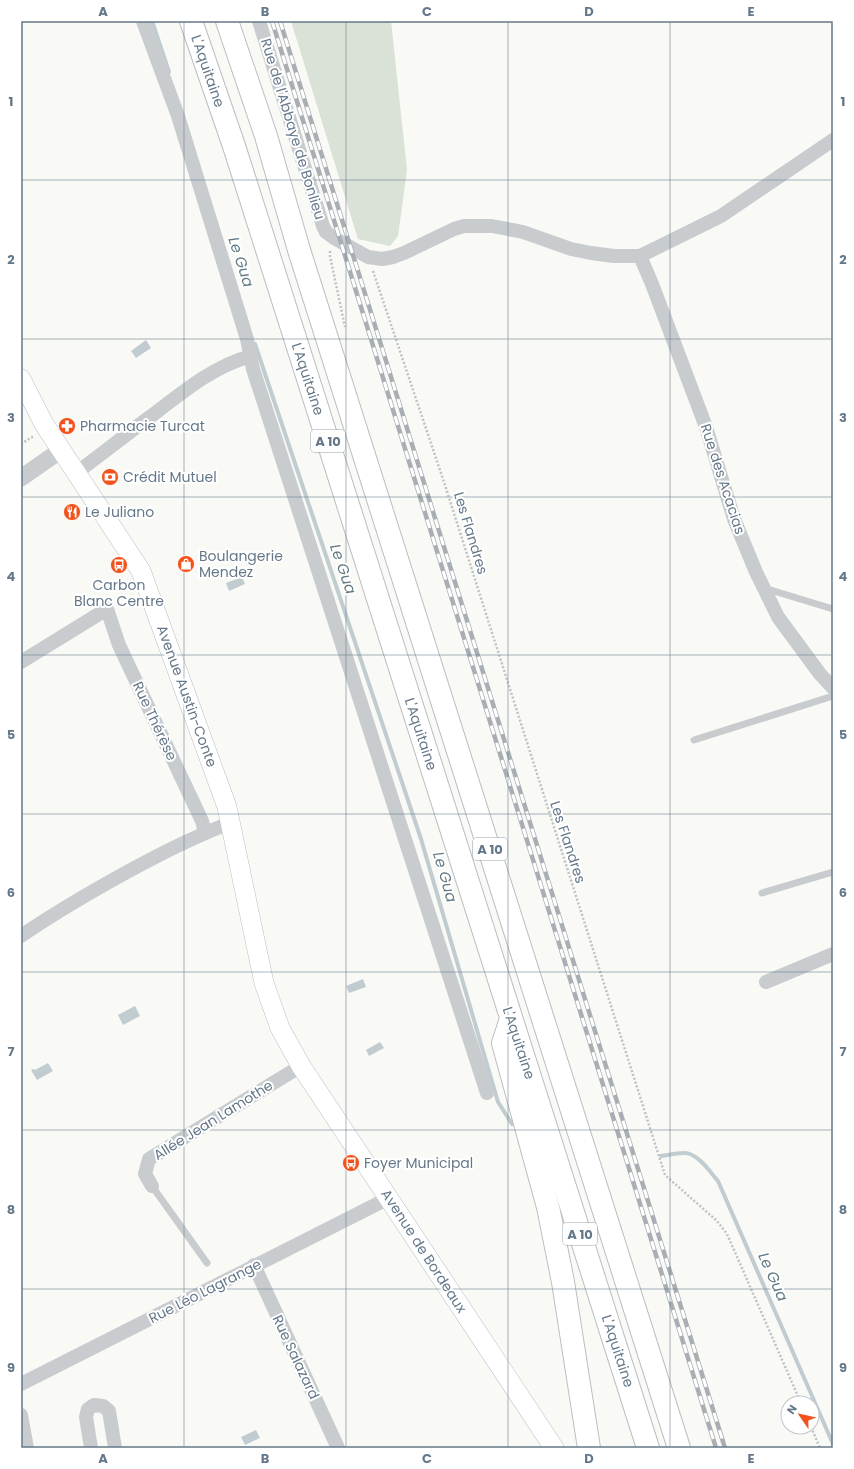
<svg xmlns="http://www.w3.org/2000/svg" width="854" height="1469" viewBox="0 0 854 1469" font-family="Poppins,sans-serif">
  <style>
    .green { fill: #dae1d6 }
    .water { fill: #c1ccd1 }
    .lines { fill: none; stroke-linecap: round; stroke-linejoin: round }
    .stream { stroke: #c1ccd1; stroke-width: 4 }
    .secondary-casing { stroke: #babfc4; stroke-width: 20 }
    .motorway-casing { stroke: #babec1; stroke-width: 24 }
    .path { stroke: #bfc2c4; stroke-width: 2.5; stroke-dasharray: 2 2; stroke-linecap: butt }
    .service { stroke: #c8cccf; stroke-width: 7 }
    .minor { stroke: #c8cccf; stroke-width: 14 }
    .tertiary { stroke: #c8cccf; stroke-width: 17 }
    .secondary { stroke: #fff; stroke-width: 19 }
    .motorway { stroke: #fff; stroke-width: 22 }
    .rail-casing { stroke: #a8aeb4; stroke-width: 4.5 }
    .rail { stroke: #fff; stroke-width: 3; stroke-dasharray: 9; stroke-linecap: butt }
    .grid { fill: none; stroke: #657889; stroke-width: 1; stroke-opacity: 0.55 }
    .labels { text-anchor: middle; stroke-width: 4; stroke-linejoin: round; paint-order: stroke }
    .shield { fill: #fff; stroke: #93a0ac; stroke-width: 1 }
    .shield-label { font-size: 13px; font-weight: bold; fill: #657889 }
    .street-label { font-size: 14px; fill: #657889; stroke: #fff }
    .poi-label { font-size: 14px; fill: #657889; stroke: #fff; text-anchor: start }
    .water-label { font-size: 15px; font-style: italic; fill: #617a84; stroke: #fff }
    .neatline { fill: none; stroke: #657889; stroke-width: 1.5 }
    .grid-label { font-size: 13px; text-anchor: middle; font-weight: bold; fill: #657889 }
  </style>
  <rect width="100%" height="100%" fill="#f9f9f6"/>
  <path class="green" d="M 291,21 L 391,21 L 407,170 L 398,236 L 390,246 L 358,239 Z"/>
  <g class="water">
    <path d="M 146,340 L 151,348 L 136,358 L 131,351 Z"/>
    <path d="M 242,577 L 245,584 L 229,591 L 226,583 Z"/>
    <path d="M 363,979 L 366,987 L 349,993 L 346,986 Z"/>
    <path d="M 135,1006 L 140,1016 L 123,1025 L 118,1015 Z"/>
    <path d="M 380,1042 L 384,1048 L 369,1056 L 366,1050 Z"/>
    <path d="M 48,1063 L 53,1071 L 37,1080 L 31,1070 L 34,1069 L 35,1070 Z"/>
    <path d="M 256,1430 L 260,1438 L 245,1445 L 241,1437 Z"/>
  </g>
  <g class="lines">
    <g class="stream">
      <path d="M 152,21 L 169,72"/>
      <path d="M 255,344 L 421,839 L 498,1102 L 512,1124"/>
      <path d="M 661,1156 C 670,1155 682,1151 690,1154 C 701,1158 711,1173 718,1181 L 833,1444"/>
    </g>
    <g class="secondary-casing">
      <path id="secondary" d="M 21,379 L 44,424 L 141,571 L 227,807 L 264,983 L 280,1028 L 301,1066 L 554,1448"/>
    </g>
    <g class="motorway-casing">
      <g id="motorway">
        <path d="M 191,21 L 234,146 L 648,1448"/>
        <path d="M 227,21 L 266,136 L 299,250 L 679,1448"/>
        <path d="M 511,1019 L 503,1043 L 548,1207 L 563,1282 L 589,1448"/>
      </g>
    </g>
    <g class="path">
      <path d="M 330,251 L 330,256 L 345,327"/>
      <path d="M 373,271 L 443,479 L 665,1175 L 717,1221 L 727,1234 L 801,1403"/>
      <path d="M 21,444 L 34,436"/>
      <path d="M 811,1427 L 820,1448"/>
    </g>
    <g class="service">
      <path d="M 764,588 L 833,609"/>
      <path d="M 694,740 L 833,696"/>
      <path d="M 762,893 L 833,872"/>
      <path d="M 152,1186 L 207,1263"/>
    </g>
    <g class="minor">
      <path d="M 143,21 L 178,116 L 247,339 L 253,369 L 487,1093"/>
      <path d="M 259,21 L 323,226 L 326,232 L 334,238 L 368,257 L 382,259 L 393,257 L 404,253 L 454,229 L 464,226 L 492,226 L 523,232 L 571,249 L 591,253 L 614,256 L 640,256 L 721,216 L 833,140"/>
      <path d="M 640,256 L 652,284 L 706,427 L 734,519 L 756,572 L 778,617 L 820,674 L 833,688"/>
      <path d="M 76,473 C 102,454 128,433 154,414 C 184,391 214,366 251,356"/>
      <path d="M 21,662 L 107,609 L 119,645 L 202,821 L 205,832"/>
      <path d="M 21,936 C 50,916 79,899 109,882 C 148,860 188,839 230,823"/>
      <path d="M 766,982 L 833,954"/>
      <path d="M 152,1186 L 145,1174 L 149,1159 L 301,1066"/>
      <path d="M 254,1265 L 338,1448"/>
      <path d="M 21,1384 L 389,1198"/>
      <path d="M 21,1415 L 27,1448"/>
      <path d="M 91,1448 L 86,1417 L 88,1409 L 94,1405 L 103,1406 L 109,1411 L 115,1448"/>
    </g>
    <path class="tertiary" d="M 21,478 L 61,450"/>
    <use href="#secondary" class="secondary"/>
    <use href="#motorway" class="motorway"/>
    <g class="rail-casing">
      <g id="rail">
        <path d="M 272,21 L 716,1448"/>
        <path d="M 280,21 L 725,1448"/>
      </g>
    </g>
    <use href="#rail" class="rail"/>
  </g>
  <path class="grid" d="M 184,21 L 184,1448M 346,21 L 346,1448M 508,21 L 508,1448M 670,21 L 670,1448M 21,180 L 833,180M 21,339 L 833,339M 21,497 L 833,497M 21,655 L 833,655M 21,814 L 833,814M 21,972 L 833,972M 21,1130 L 833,1130M 21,1289 L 833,1289"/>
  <defs>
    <g id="pharmacy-disc" transform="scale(0.9)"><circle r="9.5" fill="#f2521c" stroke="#fff"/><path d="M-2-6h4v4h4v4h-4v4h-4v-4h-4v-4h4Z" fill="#fff"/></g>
    <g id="bank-disc" transform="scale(0.9)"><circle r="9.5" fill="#f2521c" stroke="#fff"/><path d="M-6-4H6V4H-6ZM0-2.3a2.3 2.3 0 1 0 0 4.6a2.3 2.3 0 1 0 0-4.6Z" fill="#fff"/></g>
    <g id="restaurant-disc" transform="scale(0.9)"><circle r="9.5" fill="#f2521c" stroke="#fff"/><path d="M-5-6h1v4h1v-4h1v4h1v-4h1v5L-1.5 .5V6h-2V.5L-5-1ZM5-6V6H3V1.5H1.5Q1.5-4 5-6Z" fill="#fff"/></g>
    <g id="shop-disc" transform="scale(0.9)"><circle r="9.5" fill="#f2521c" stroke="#fff"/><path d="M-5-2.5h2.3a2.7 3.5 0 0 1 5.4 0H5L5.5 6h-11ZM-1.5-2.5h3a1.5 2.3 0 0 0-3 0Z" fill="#fff"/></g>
    <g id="bus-disc" transform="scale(0.9)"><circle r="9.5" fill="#f2521c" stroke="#fff"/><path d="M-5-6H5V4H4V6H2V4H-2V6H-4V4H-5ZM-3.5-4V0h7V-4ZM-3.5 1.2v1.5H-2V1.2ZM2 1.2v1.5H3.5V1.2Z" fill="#fff"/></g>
  </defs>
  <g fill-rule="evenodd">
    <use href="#pharmacy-disc" x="67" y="426"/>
    <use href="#bank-disc" x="110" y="477"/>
    <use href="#restaurant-disc" x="72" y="512"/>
    <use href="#shop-disc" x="186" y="564"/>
    <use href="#bus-disc" x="119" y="565"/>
    <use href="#bus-disc" x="351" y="1163"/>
  </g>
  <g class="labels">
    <g class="shield">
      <rect x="311" y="430" width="34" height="22" rx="3"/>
      <rect x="473" y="838" width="34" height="22" rx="3"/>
      <rect x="563" y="1223" width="34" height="22" rx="3"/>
    </g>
    <g class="shield-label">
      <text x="328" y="446">A 10</text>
      <text x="490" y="854">A 10</text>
      <text x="580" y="1239">A 10</text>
    </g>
    <g class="street-label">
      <text transform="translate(208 71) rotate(71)" y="5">L'Aquitaine</text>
      <text transform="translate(293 129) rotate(73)" y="5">Rue de l'Abbaye de Bonlieu</text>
      <text transform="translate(308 379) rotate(72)" y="5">L'Aquitaine</text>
      <text transform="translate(723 479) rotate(72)" y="5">Rue des Acacias</text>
      <text transform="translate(471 533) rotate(73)" y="5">Les Flandres</text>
      <text transform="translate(187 696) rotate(70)" y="5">Avenue Austin-Conte</text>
      <text transform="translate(155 721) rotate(65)" y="5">Rue Thérèse</text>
      <text transform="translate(421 734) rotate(72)" y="5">L'Aquitaine</text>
      <text transform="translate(568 842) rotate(72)" y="5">Les Flandres</text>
      <text transform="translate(519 1043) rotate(72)" y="5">L'Aquitaine</text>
      <text transform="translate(213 1120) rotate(-32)" y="5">Allée Jean Lamothe</text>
      <text transform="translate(424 1251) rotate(57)" y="5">Avenue de Bordeaux</text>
      <text transform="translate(205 1291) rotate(-27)" y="5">Rue Léo Lagrange</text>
      <text transform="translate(618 1351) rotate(72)" y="5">L'Aquitaine</text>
      <text transform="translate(296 1357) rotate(65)" y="5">Rue Salazard</text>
    </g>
    <g class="poi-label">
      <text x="80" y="431">Pharmacie Turcat</text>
      <text x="123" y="482">Crédit Mutuel</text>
      <text x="85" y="517">Le Juliano</text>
      <text x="199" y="561">Boulangerie<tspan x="199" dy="16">Mendez</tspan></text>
      <text x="119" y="590" text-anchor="middle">Carbon<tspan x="119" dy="16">Blanc Centre</tspan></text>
      <text x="364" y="1168">Foyer Municipal</text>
    </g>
    <g class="water-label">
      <text transform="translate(241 262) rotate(72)" y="5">Le Gua</text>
      <text transform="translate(343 569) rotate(71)" y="5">Le Gua</text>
      <text transform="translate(445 877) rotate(74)" y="5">Le Gua</text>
      <text transform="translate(773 1277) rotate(66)" y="5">Le Gua</text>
    </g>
  </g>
  <rect width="854" height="1469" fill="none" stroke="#ffffff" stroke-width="44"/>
  <g transform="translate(800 1415) rotate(304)"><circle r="19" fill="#ffffff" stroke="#c1c9d0"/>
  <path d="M0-3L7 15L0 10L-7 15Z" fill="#f2521c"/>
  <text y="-6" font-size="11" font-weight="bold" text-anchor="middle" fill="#657889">N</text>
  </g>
  <rect x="22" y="22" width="810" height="1425" class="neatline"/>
  <g class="grid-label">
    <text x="103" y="16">A</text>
    <text x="265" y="16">B</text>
    <text x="427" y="16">C</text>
    <text x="589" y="16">D</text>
    <text x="751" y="16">E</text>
    <text x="11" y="106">1</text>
    <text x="843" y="106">1</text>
    <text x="11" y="264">2</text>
    <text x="843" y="264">2</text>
    <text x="11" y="422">3</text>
    <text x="843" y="422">3</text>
    <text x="11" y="581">4</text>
    <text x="843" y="581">4</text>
    <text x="11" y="739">5</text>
    <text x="843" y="739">5</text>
    <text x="11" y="897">6</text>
    <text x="843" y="897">6</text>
    <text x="11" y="1056">7</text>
    <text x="843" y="1056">7</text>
    <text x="11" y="1214">8</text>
    <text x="843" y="1214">8</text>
    <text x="11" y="1372">9</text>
    <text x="843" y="1372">9</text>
    <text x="103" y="1463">A</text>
    <text x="265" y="1463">B</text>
    <text x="427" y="1463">C</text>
    <text x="589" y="1463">D</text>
    <text x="751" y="1463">E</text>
  </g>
</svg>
